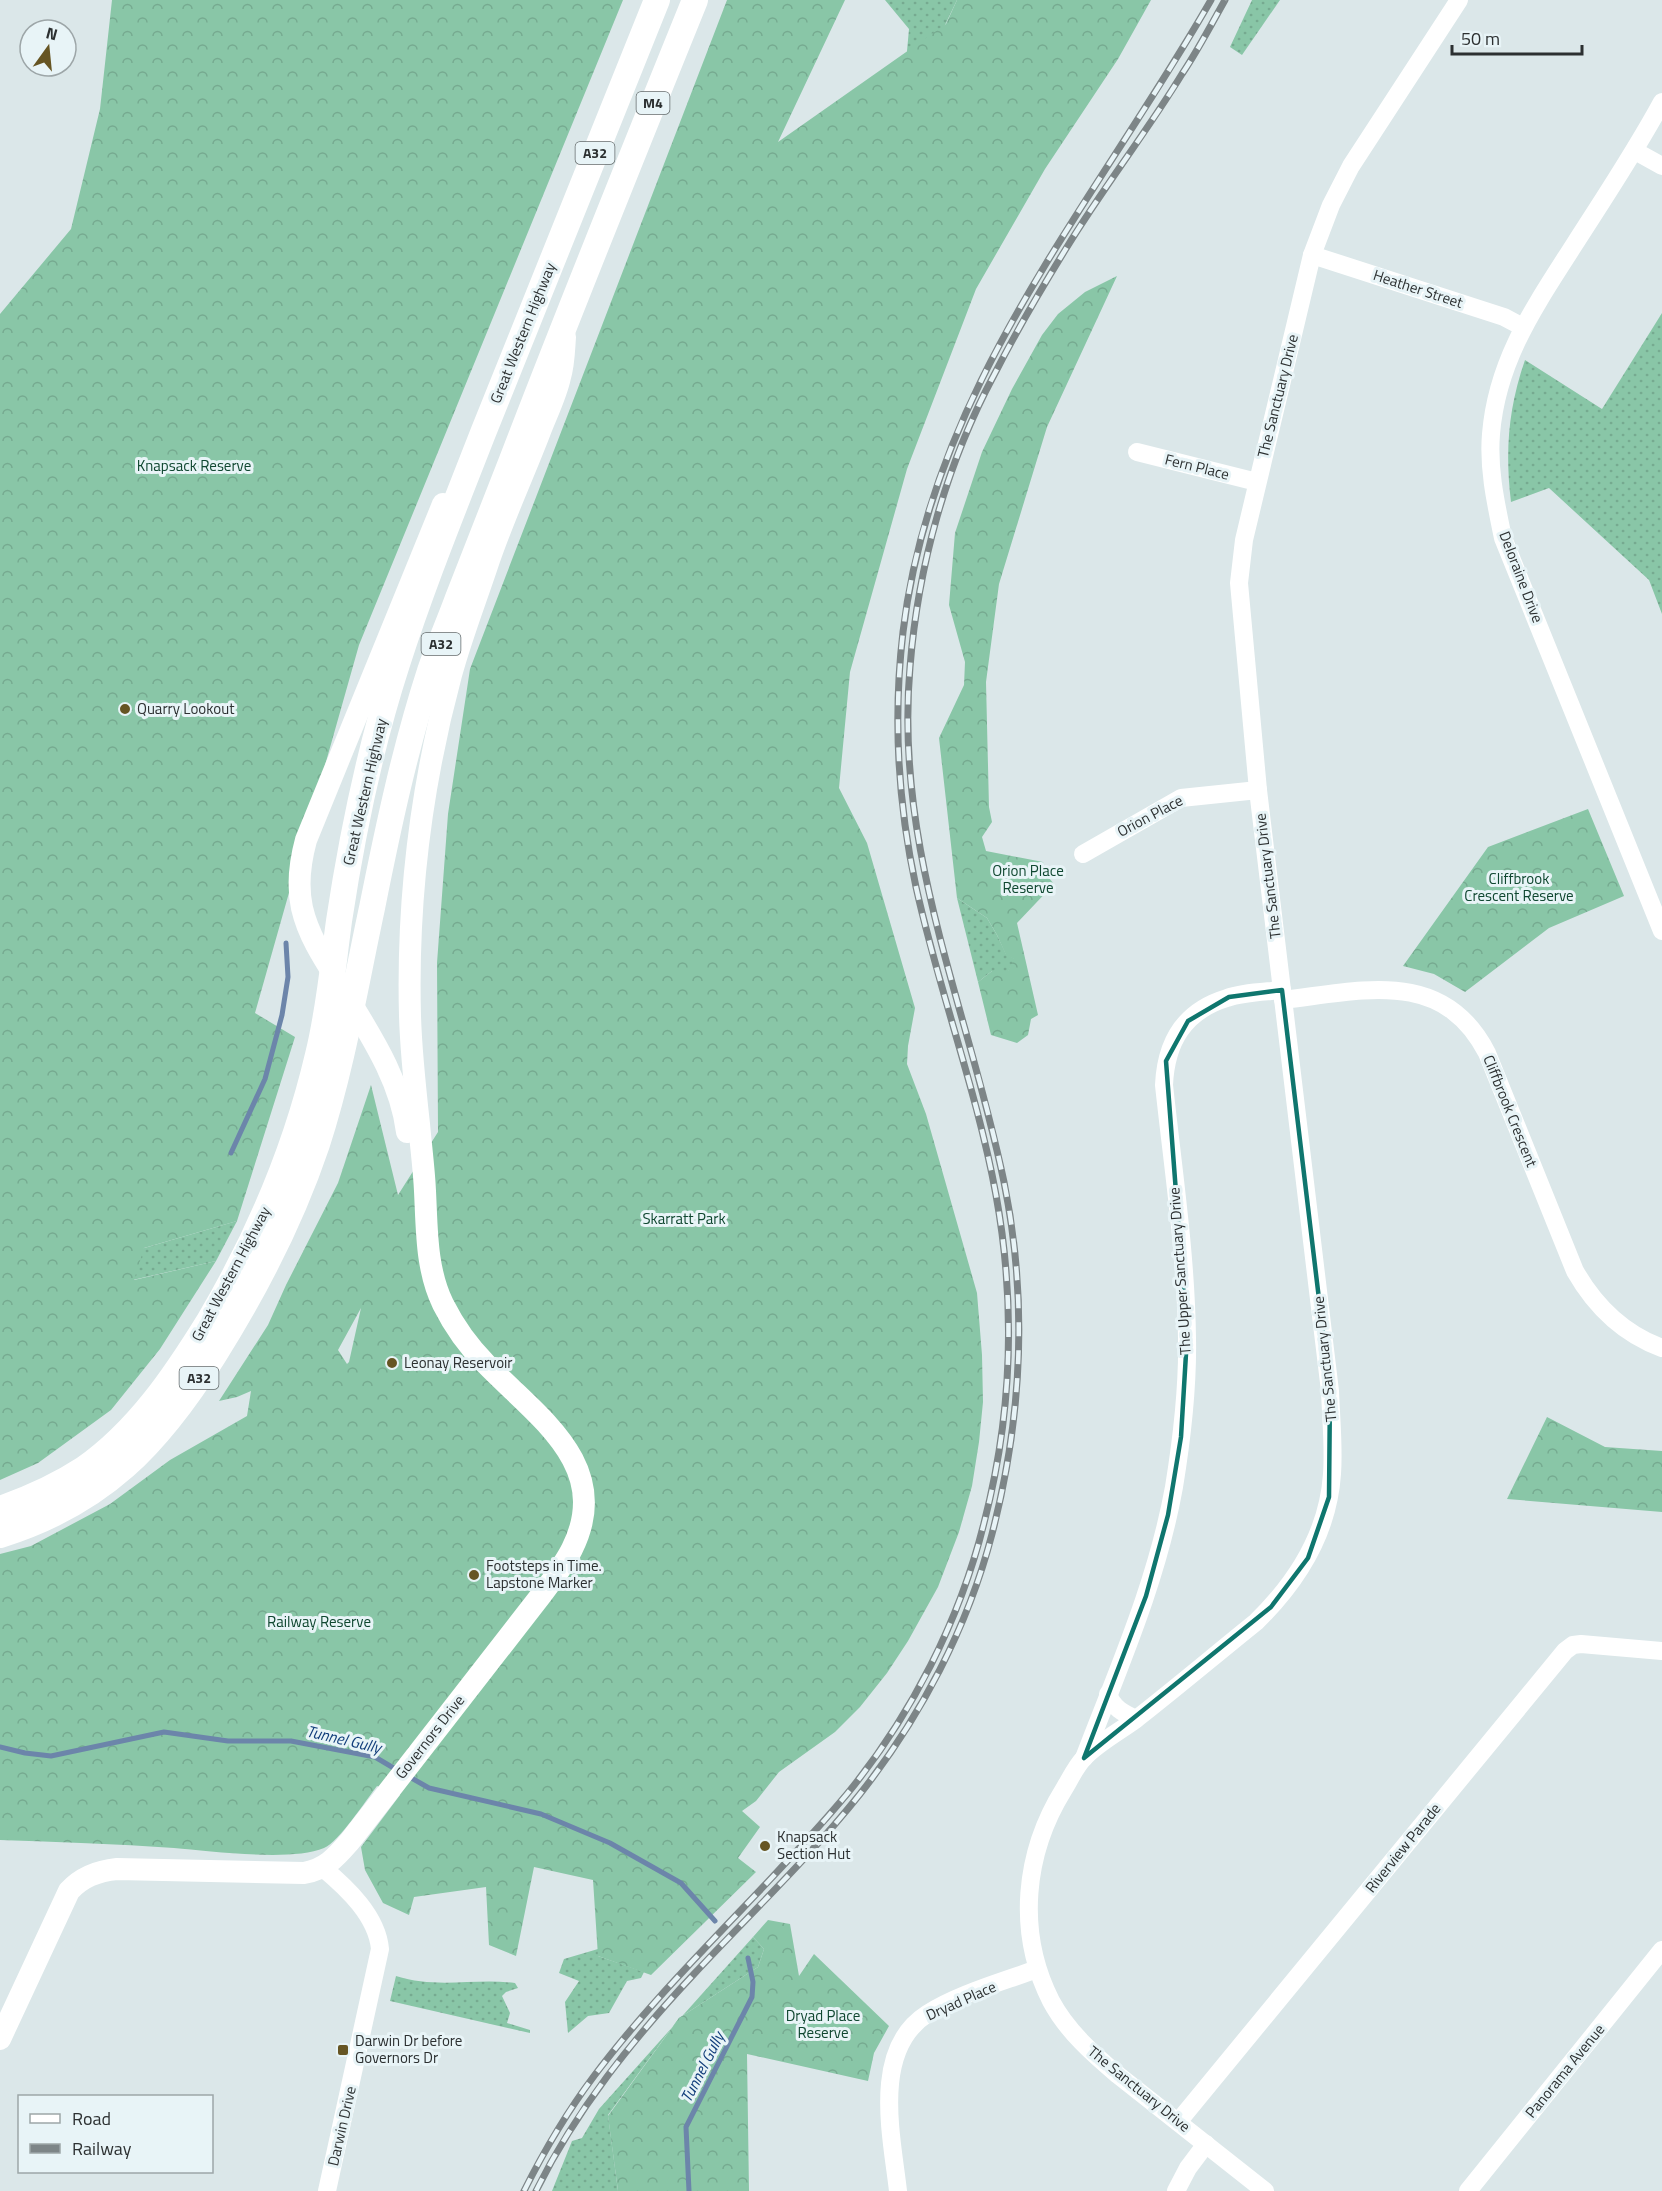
<svg xmlns="http://www.w3.org/2000/svg" width="1662" height="2191" viewBox="0 0 1662 2191" font-family="'Titillium Web',sans-serif">
  <style>
    .grass { fill: url(#grass-dots) }
    .forest { fill: url(#forest-crowns); fill-rule: evenodd }
    .lines { fill: none; stroke-linecap: round; stroke-linejoin: round }
    .stream { stroke: #6c85aa; stroke-width: 5 }
    .minor { stroke: #fff; stroke-width: 18 }
    .major { stroke: #fff; stroke-width: 22 }
    .highway { stroke: #fff; stroke-width: 26 }
    .rail-casing { stroke: #7d8587; stroke-width: 7 }
    .rail { stroke: #e8f4f7; stroke-width: 4.5; stroke-dasharray: 14; stroke-linecap: butt }
    .marked { fill: none; stroke: #0f766e; stroke-width: 4.5; stroke-linejoin: round }
    .poi-dot { fill: #665523; stroke: #e8f4f7; stroke-width: 2 }
    .labels { text-anchor: middle; stroke-width: 6; stroke-linejoin: round; paint-order: stroke }
    .shield { fill: #e8f4f7; stroke: #646b6c; stroke-width: 1.5 }
    .shield-label { font-size: 14px; font-weight: bold; fill: #2c3031 }
    .street-label { font-size: 15px; fill: #2c3031; stroke: #e8f4f7 }
    .park-label { font-size: 15px; fill: #0f4730; stroke: #e8f4f7 }
    .poi-label { font-size: 15px; fill: #2c3031; stroke: #e8f4f7; text-anchor: start }
    .water-label { font-size: 16px; font-style: italic; fill: #123e7b; stroke: #e8f4f7 }
  </style>
  <defs>
    <pattern id="grass-dots" width="8" height="8" patternUnits="userSpaceOnUse" patternTransform="scale(1.5)"><rect width="8" height="8" fill="#89c6a7"/><path d="M2 2h.1M6 6h.1" fill="none" stroke="#76aa90" stroke-width="1.8" stroke-linecap="round"/></pattern>
    <pattern id="forest-crowns" width="20" height="18" patternUnits="userSpaceOnUse" patternTransform="scale(1.5)"><rect width="20" height="18" fill="#89c6a7"/><path d="M2 6a3 3 0 1 1 6 0M12 15a3 3 0 1 1 6 0" fill="none" stroke="#76aa90"/></pattern>
  </defs>
  <rect width="100%" height="100%" fill="#dbe7e9"/>
  <g class="grass">
    <path d="M 885,0 L 957,0 L 901,117 L 909,29 Z"/>
    <path d="M 1252,0 L 1280,0 L 1242,55 L 1230,47 Z"/>
    <path d="M 1662,313 L 1662,614 L 1649,580 L 1549,488 L 1511,502 C 1505,452 1508,409 1525,360 L 1602,409 Z"/>
    <path d="M 957,898 L 987,918 L 997,935 L 1006,954 L 1015,959 L 1008,972 L 992,971 L 978,982 Z"/>
    <path d="M 237,1221 L 216,1261 L 36,1302 L 31,1281 Z"/>
    <path d="M 753,1937 L 764,1949 L 758,1967 L 679,2018 L 608,2115 L 618,2191 L 552,2191 L 572,2141 L 582,2138 L 599,2109 Z"/>
    <path d="M 598,1949 L 598,1956 L 644,1972 L 641,1978 L 627,1981 L 609,2013 L 588,2016 L 568,2033 L 565,2002 L 579,1981 L 559,1973 L 564,1959 Z"/>
    <path d="M 396,1976 C 436,1989 474,1978 515,1983 L 518,1988 L 506,1992 L 502,1996 L 510,2013 L 507,2023 L 530,2030 L 530,2033 L 390,2001 Z"/>
  </g>
  <g class="forest">
    <path d="M 112,0 L 623,0 L 359,645 L 255,1013 L 295,1037 L 237,1221 L 144,1248 L 134,1280 L 216,1261 L 160,1349 L 111,1410 L 38,1463 L 0,1480 L 0,314 L 71,229 L 100,109 Z"/>
    <path d="M 727,0 L 845,0 L 778,142 L 946,24 L 957,0 L 1151,0 L 1118,59 L 1045,169 L 976,289 L 907,469 L 850,672 L 839,788 L 867,843 L 915,1008 L 908,1046 L 907,1064 L 926,1114 L 977,1293 L 982,1355 L 983,1402 L 979,1442 L 972,1486 L 959,1532 L 938,1587 L 908,1641 L 887,1673 L 860,1707 L 835,1732 L 779,1772 L 756,1801 L 742,1811 L 760,1827 L 738,1858 L 756,1872 L 651,1975 L 598,1956 L 593,1880 L 534,1867 L 516,1956 L 489,1945 L 486,1887 L 414,1897 L 409,1915 L 383,1903 L 365,1870 L 361,1847 L 400,1795 L 377,1786 C 366,1800 339,1842 324,1848 C 291,1862 211,1851 174,1848 C 116,1844 58,1842 0,1840 L 0,1554 L 31,1546 L 110,1504 L 170,1460 L 247,1416 L 251,1391 L 237,1397 L 219,1401 L 268,1325 L 286,1285 L 338,1183 L 371,1085 L 398,1195 L 438,1132 L 437,963 L 448,814 L 470,669 ZM 361,1308 L 349,1362 L 347,1364 L 338,1350 Z"/>
    <path d="M 1117,276 L 1047,427 L 999,584 L 986,682 L 989,807 L 992,822 L 982,837 L 986,851 L 1043,862 L 1049,878 L 1054,884 L 1017,923 L 1038,1015 L 1031,1019 L 1028,1035 L 1017,1043 L 991,1035 L 978,982 L 992,971 L 1008,971 L 1014,959 L 1006,955 L 997,935 L 987,918 L 957,898 L 939,738 L 964,685 L 965,662 L 949,605 L 955,533 L 982,452 L 1012,389 L 1042,335 L 1058,314 L 1085,292 Z"/>
    <path d="M 1588,809 L 1624,896 L 1549,928 L 1465,992 L 1434,974 L 1403,966 L 1488,847 Z"/>
    <path d="M 1547,1417 L 1605,1447 L 1662,1451 L 1662,1512 L 1507,1499 Z"/>
    <path d="M 768,1920 L 790,1924 L 799,1976 L 814,1954 L 889,2026 L 874,2053 L 868,2081 L 747,2054 L 749,2191 L 618,2191 L 608,2116 L 679,2018 L 758,1967 L 764,1949 L 753,1937 Z"/>
  </g>
  <g class="lines">
    <g class="stream">
      <path d="M 231,1153 L 265,1079 L 282,1015 L 288,977 L 286,943"/>
      <path d="M 0,1747 L 25,1753 L 51,1756 L 164,1732 L 228,1741 L 291,1741 L 375,1757 L 397,1770"/>
      <path d="M 408,1776 L 429,1788 L 541,1814 L 610,1843 L 681,1883 L 715,1921"/>
      <path d="M 689,2191 L 686,2127 L 752,1997 L 753,1982 L 748,1958"/>
    </g>
    <g class="minor">
      <path d="M 1662,102 C 1635,152 1604,198 1574,245 C 1535,306 1497,360 1491,434 C 1488,469 1496,504 1503,538 L 1662,931"/>
      <path d="M 1635,151 L 1662,166"/>
      <path d="M 1312,255 L 1504,317 L 1523,327"/>
      <path d="M 1137,452 L 1257,482"/>
      <path d="M 1083,854 L 1181,798 L 1258,790"/>
      <path d="M 1283,1000 C 1361,991 1443,967 1487,1053 L 1575,1271 C 1595,1306 1624,1334 1662,1348"/>
      <path d="M 1108,1694 C 1113,1708 1123,1713 1136,1719"/>
      <path d="M 1084,1758 C 1118,1669 1157,1582 1174,1487 C 1182,1438 1188,1388 1187,1338 C 1186,1254 1173,1169 1164,1085 C 1166,1042 1184,1011 1227,998 C 1244,992 1264,992 1282,990"/>
      <path d="M 323,1868 C 347,1888 377,1916 380,1949 L 327,2191"/>
      <path d="M 1178,2122 L 1565,1651 L 1573,1645 L 1581,1644 L 1662,1651"/>
      <path d="M 898,2191 C 892,2137 871,2050 927,2014 C 958,1994 1002,1982 1037,1969"/>
      <path d="M 1176,2191 L 1188,2168 L 1206,2144"/>
      <path d="M 1265,2191 L 1118,2075 C 1093,2054 1067,2031 1051,2001 C 1016,1932 1024,1853 1064,1789 C 1070,1779 1076,1766 1084,1758 C 1095,1745 1120,1731 1135,1720 C 1176,1688 1215,1655 1256,1622 C 1297,1582 1328,1534 1332,1474 C 1334,1447 1331,1419 1330,1391 L 1258,790 L 1239,583 L 1244,540 L 1312,255 L 1331,205 L 1351,166 L 1459,0"/>
      <path d="M 1468,2191 L 1662,1950"/>
    </g>
    <g class="major">
      <path d="M 407,1132 C 400,1075 364,1026 336,978 C 322,956 308,934 302,908 C 297,885 300,862 306,840 L 443,504"/>
      <path d="M 0,2039 L 69,1891 C 82,1877 97,1871 117,1869 L 304,1873 C 326,1869 336,1857 350,1841 L 542,1594 C 553,1579 564,1565 572,1549 C 614,1465 536,1416 486,1364 C 469,1347 454,1326 443,1304 C 426,1269 427,1230 425,1191 C 424,1169 421,1147 419,1124 C 415,1088 411,1052 410,1016 C 407,902 421,786 451,675 C 461,638 475,602 487,566 C 502,521 522,478 539,434 C 546,415 556,396 560,377 C 564,364 564,350 565,337"/>
    </g>
    <g class="highway">
      <path d="M 0,1509 C 29,1499 58,1486 84,1469 C 138,1431 175,1376 209,1321 C 258,1238 296,1149 318,1055 C 329,1011 333,965 339,921 C 352,835 370,747 397,664 C 422,586 453,510 483,433 C 540,288 599,144 657,0"/>
      <path d="M 0,1535 C 103,1503 158,1444 214,1355 C 255,1290 292,1218 317,1144 C 342,1067 355,987 372,908 C 388,828 405,748 430,671 C 438,647 449,623 458,598 C 476,552 494,506 512,460 C 571,306 633,153 695,0"/>
    </g>
    <g class="rail-casing">
      <g id="rail">
        <path d="M 524,2191 C 544,2151 567,2112 594,2076 C 670,1975 766,1891 847,1794 C 911,1716 960,1620 984,1523 C 1012,1415 1016,1305 996,1195 C 977,1091 939,991 916,887 C 898,804 893,717 903,632 C 932,387 1093,206 1211,0"/>
        <path d="M 536,2191 C 576,2110 633,2039 694,1974 C 750,1914 809,1858 860,1794 C 920,1718 968,1627 992,1534 C 1022,1418 1028,1300 1004,1182 C 968,1007 894,851 910,667 C 918,566 946,465 994,375 C 1016,332 1041,289 1067,247 C 1103,188 1146,133 1182,74 C 1198,50 1211,25 1225,0"/>
      </g>
    </g>
    <use href="#rail" class="rail"/>
  </g>
  <path class="marked" d="M 1282,990 L 1330,1391 L 1329,1497 L 1308,1558 L 1271,1607 L 1084,1758 L 1146,1596 L 1168,1515 L 1181,1437 L 1187,1337 L 1166,1061 L 1188,1021 L 1229,997 Z"/>
  <g class="poi-dot">
    <circle cx="125" cy="709" r="6"/>
    <circle cx="392" cy="1363" r="6"/>
    <circle cx="474" cy="1575" r="6"/>
    <circle cx="765" cy="1846" r="6"/>
    <rect x="337" y="2044" width="12" height="12" rx="3"/>
  </g>
  <g class="labels">
    <g class="shield">
      <rect x="636.5" y="92" width="33" height="22" rx="4.5"/>
      <rect x="575.5" y="142" width="39" height="22" rx="4.5"/>
      <rect x="421.5" y="633" width="39" height="22" rx="4.5"/>
      <rect x="179.5" y="1367" width="39" height="22" rx="4.5"/>
    </g>
    <g class="shield-label">
      <text x="653" y="108">M4</text>
      <text x="595" y="158">A32</text>
      <text x="441" y="649">A32</text>
      <text x="199" y="1383">A32</text>
    </g>
    <g class="street-label">
      <text transform="translate(1418 289) rotate(18)" y="5">Heather Street</text>
      <text transform="translate(523 333) rotate(-68)" y="5">Great Western Highway</text>
      <text transform="translate(1278 396) rotate(-76)" y="5">The Sanctuary Drive</text>
      <text transform="translate(1197 467) rotate(14)" y="5">Fern Place</text>
      <text transform="translate(1521 577) rotate(69)" y="5">Deloraine Drive</text>
      <text transform="translate(365 792) rotate(-77)" y="5">Great Western Highway</text>
      <text transform="translate(1150 816) rotate(-28)" y="5">Orion Place</text>
      <text transform="translate(1268 876) rotate(-97)" y="5">The Sanctuary Drive</text>
      <text transform="translate(1510 1111) rotate(68)" y="5">Cliffbrook Crescent</text>
      <text transform="translate(1180 1271) rotate(-94)" y="5">The Upper Sanctuary Drive</text>
      <text transform="translate(231 1274) rotate(-62)" y="5">Great Western Highway</text>
      <text transform="translate(1325 1359) rotate(-96)" y="5">The Sanctuary Drive</text>
      <text transform="translate(430 1737) rotate(-52)" y="5">Governors Drive</text>
      <text transform="translate(1403 1848) rotate(-51)" y="5">Riverview Parade</text>
      <text transform="translate(961 2001) rotate(-24)" y="5">Dryad Place</text>
      <text transform="translate(1565 2071) rotate(-51)" y="5">Panorama Avenue</text>
      <text transform="translate(1139 2089) rotate(39)" y="5">The Sanctuary Drive</text>
      <text transform="translate(342 2126) rotate(-77)" y="5">Darwin Drive</text>
    </g>
    <g class="park-label">
      <text x="194" y="471">Knapsack Reserve</text>
      <text x="1028" y="876">Orion Place<tspan x="1028" dy="17">Reserve</tspan></text>
      <text x="1519" y="884">Cliffbrook<tspan x="1519" dy="17">Crescent Reserve</tspan></text>
      <text x="684" y="1224">Skarratt Park</text>
      <text x="319" y="1627">Railway Reserve</text>
      <text x="823" y="2021">Dryad Place<tspan x="823" dy="17">Reserve</tspan></text>
    </g>
    <g class="poi-label">
      <text x="137" y="714">Quarry Lookout</text>
      <text x="404" y="1368">Leonay Reservoir</text>
      <text x="486" y="1571">Footsteps in Time.<tspan x="486" dy="17">Lapstone Marker</tspan></text>
      <text x="777" y="1842">Knapsack<tspan x="777" dy="17">Section Hut</tspan></text>
      <text x="355" y="2046">Darwin Dr before<tspan x="355" dy="17">Governors Dr</tspan></text>
    </g>
    <g class="water-label">
      <text transform="translate(344 1739) rotate(13)" y="6">Tunnel Gully</text>
      <text transform="translate(702 2067) rotate(-63)" y="6">Tunnel Gully</text>
    </g>
  </g>
  <rect x="18" y="2095" width="195" height="78" fill="#e8f4f7" stroke="#9da6a8" stroke-width="1.5"/>
  <rect x="30" y="2114" width="30" height="9" fill="#ffffff" stroke="#9da6a8" stroke-width="1.5"/>
  <text x="72" y="2125" font-size="18" fill="#2c3031">Road</text>
  <rect x="30" y="2144" width="30" height="9" fill="#7d8587" stroke="#9da6a8" stroke-width="1.5"/>
  <text x="72" y="2155" font-size="18" fill="#2c3031">Railway</text>
  <g transform="translate(48 48) rotate(15)"><circle r="28" fill="#e8f4f7" stroke="#9da6a8" stroke-width="1.5"/>
  <path d="M0-4.5L10 22L0 15L-10 22Z" fill="#665523"/>
  <text y="-9" font-size="16" font-weight="bold" text-anchor="middle" fill="#2c3031">N</text>
  </g>
  <path d="M1452 45v9h130v-9" fill="none" stroke="#2c3031" stroke-width="3"/>
  <text x="1461" y="45" font-size="18" fill="#2c3031" stroke="#e8f4f7" stroke-width="4.5" paint-order="stroke">50 m</text>
</svg>
